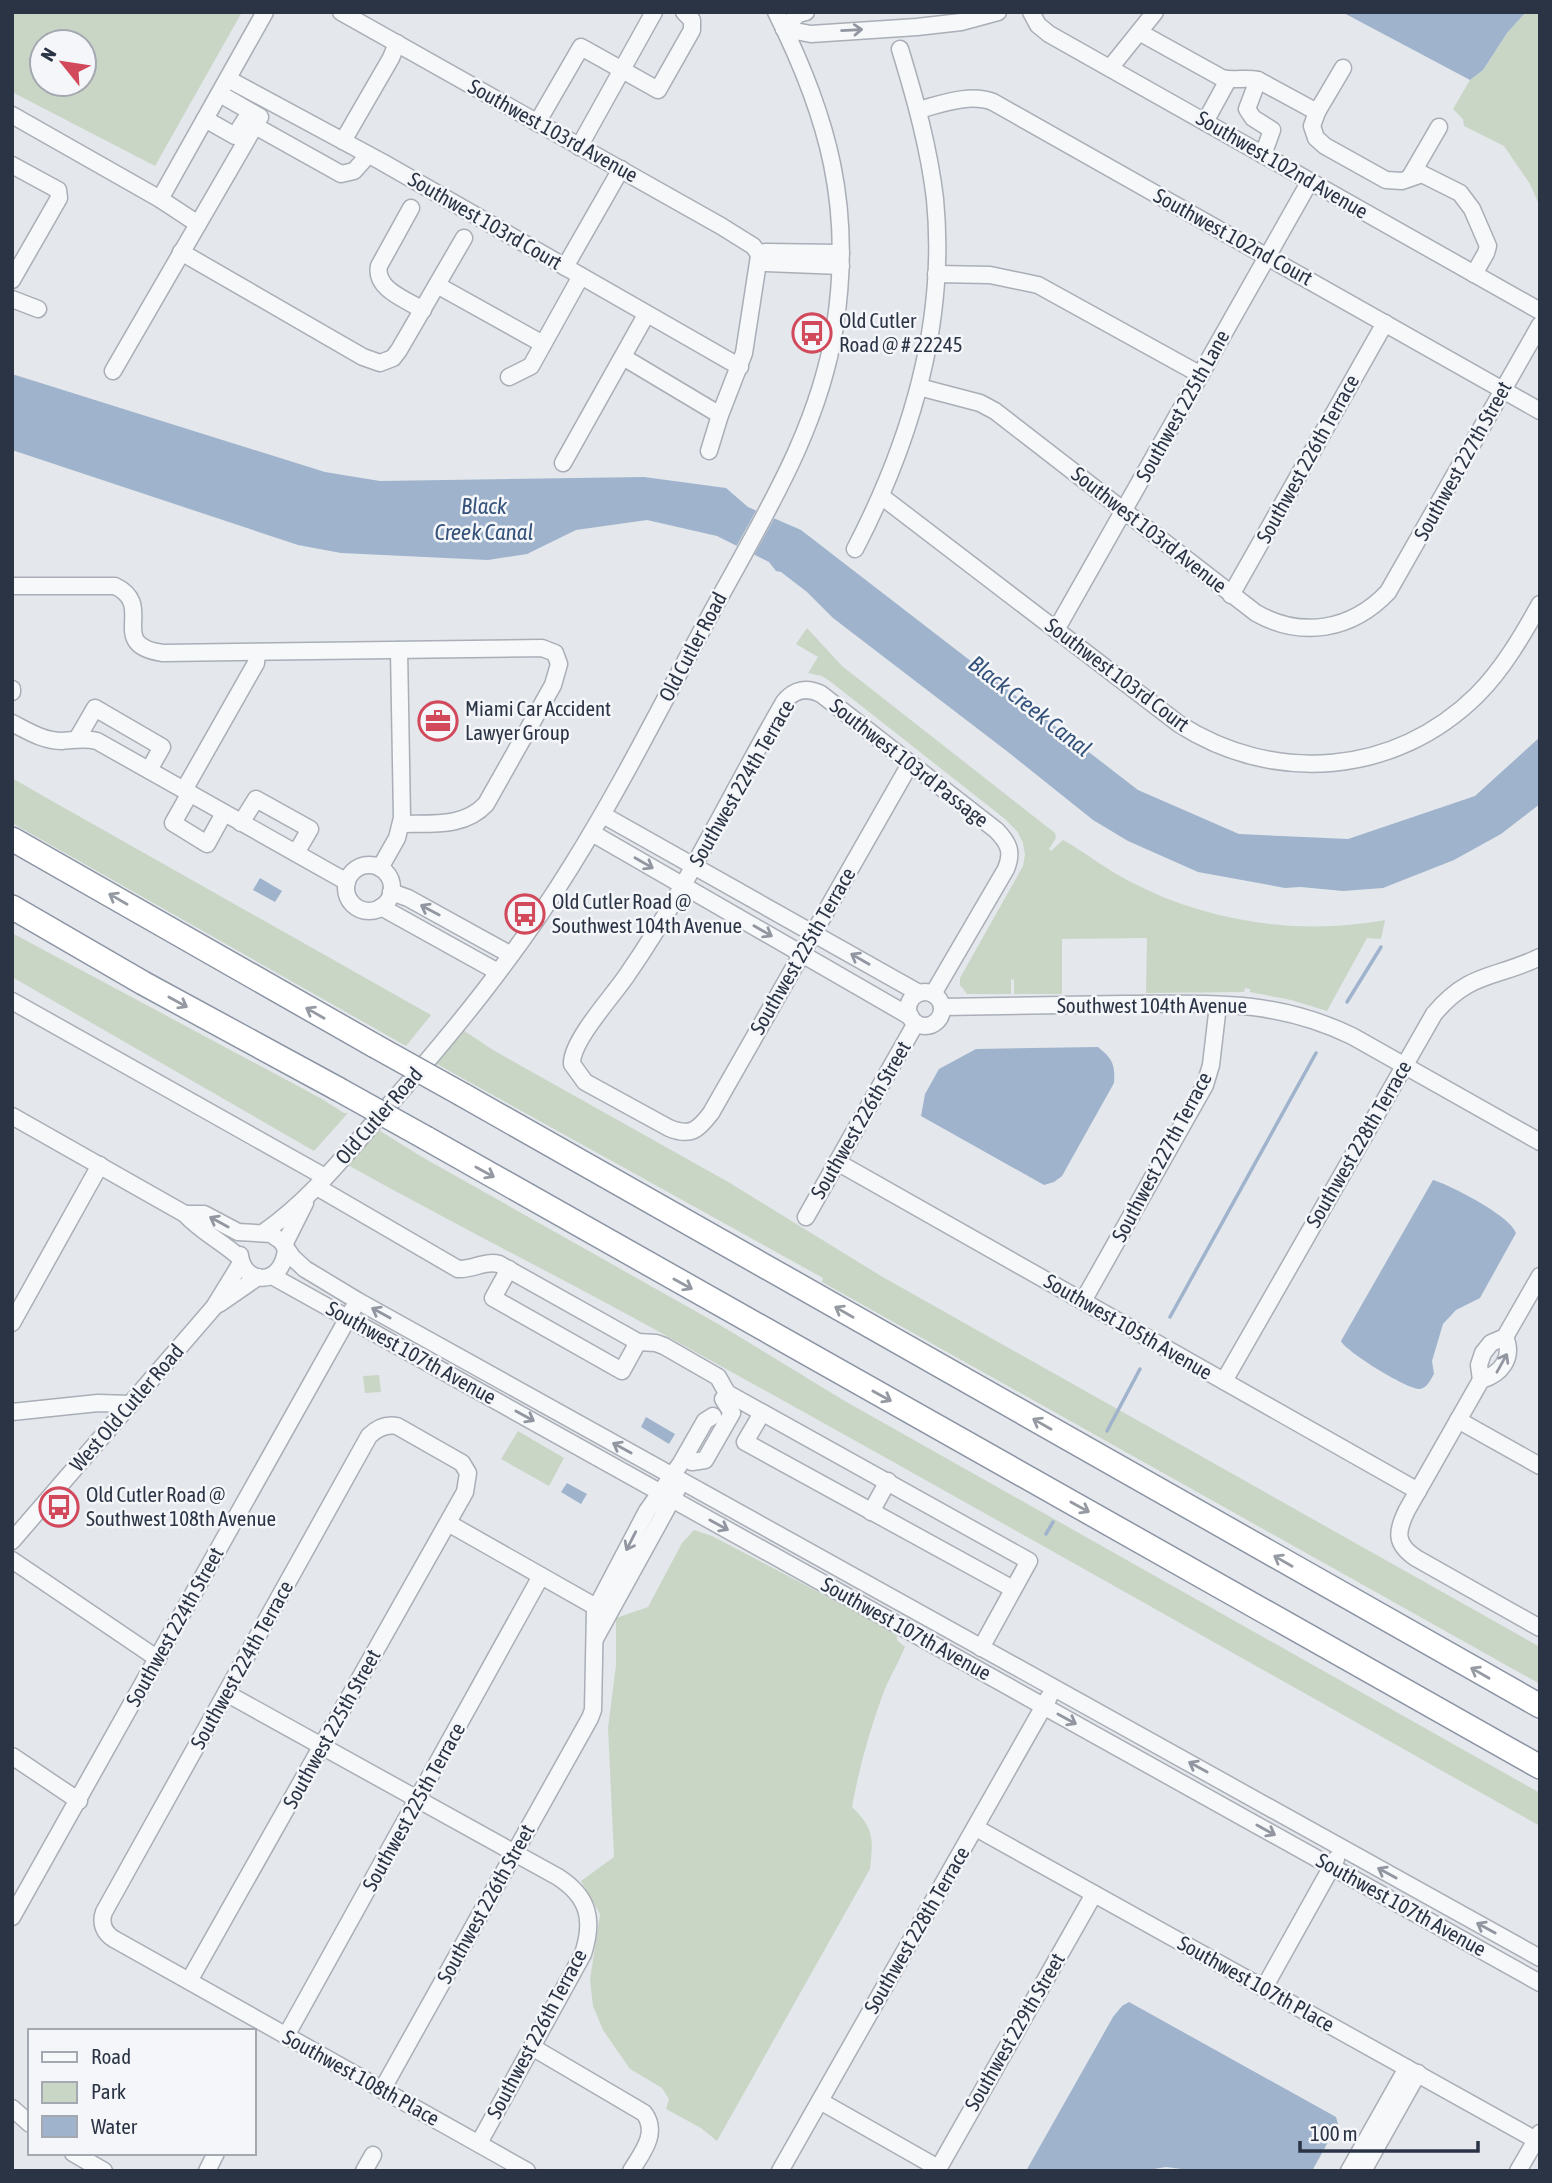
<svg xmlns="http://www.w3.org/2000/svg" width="1552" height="2183" viewBox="0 0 1552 2183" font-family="'Asap Condensed',sans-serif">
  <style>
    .green { fill: #c9d6c5; fill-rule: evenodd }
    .water { fill: #9fb4cc }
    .pier { fill: #e4e7ec }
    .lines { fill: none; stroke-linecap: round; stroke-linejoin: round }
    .stream { stroke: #9fb4cc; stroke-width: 3.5 }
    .minor-casing { stroke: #a9aeb7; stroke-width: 19 }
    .highway-casing { stroke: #8b94a3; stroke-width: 26 }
    .minor { stroke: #f7f8fa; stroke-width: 16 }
    .highway { stroke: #fff; stroke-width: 23 }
    .highway-bridge-casing { stroke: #8b94a3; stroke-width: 26; stroke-linecap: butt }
    .highway-bridge { stroke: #fff; stroke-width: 23 }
    .oneway { stroke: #9196a0 }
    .oneway2 { stroke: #959aa2 }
    .labels { text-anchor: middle; stroke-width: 5; stroke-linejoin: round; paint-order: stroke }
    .street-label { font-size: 21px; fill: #2b3445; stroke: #f4f6f9 }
    .poi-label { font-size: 21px; fill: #2b3445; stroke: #f4f6f9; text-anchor: start }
    .water-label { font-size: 23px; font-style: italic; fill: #34527a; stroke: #f4f6f9 }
  </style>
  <rect width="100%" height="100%" fill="#e4e7ec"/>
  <g class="green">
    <path d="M 12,12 L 242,12 L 155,166 L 12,92 ZM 84,42 L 84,84 L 42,84 L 42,42 Z"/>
    <path d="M 1526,12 L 1540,12 L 1540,207 L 1530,184 L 1504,146 L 1464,126 L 1463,119 L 1453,109 L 1470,80 L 1483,70 L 1507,33 Z"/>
    <path d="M 807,628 L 842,666 L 1055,833 L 1056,838 L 1049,849 L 1051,851 L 1063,840 C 1086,853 1107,870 1131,882 C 1207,922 1301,936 1385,920 L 1381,939 L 1367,938 L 1327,1011 L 1291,1000 L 1250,992 L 1250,989 L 1245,988 L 1244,992 L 1146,993 L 1147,938 L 1062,939 L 1062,994 L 1014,994 L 1014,980 L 1011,979 L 1011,994 L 967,994 L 960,985 L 960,978 L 1023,866 L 1025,855 L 1023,843 L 1017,831 L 1005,819 L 831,682 L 822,676 L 808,673 L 818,657 L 796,644 Z"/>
    <path d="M 12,778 L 45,797 L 431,1015 L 406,1046 L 12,823 Z"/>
    <path d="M 12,933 L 322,1099 L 344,1113 L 348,1113 L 314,1151 L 12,977 Z"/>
    <path d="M 463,1030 L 493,1050 L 730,1183 L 881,1276 L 1540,1647 L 1540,1684 L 822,1282 L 823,1278 L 435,1063 Z"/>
    <path d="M 377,1129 L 422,1157 L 720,1325 L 843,1400 L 1540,1793 L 1540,1826 C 1245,1660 951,1493 654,1329 C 552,1273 448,1221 346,1164 Z"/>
    <path d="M 379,1375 L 381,1392 L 365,1393 L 363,1376 Z"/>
    <path d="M 518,1431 L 564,1458 L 549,1486 L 501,1459 Z"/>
    <path d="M 694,1530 L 712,1536 L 897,1633 L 897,1640 L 905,1647 C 899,1662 890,1676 884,1691 C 870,1729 859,1768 852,1807 C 875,1829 873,1839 870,1869 L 717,2141 L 701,2128 L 666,2109 L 669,2099 L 662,2088 L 630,2069 L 603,2030 L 593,2006 L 590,1980 L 600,1914 L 581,1881 L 614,1857 L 608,1728 L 616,1665 L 616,1618 L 648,1607 L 682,1543 Z"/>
  </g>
  <g class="water">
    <path d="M 1342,12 L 1526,12 L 1507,33 L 1483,70 L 1470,80 Z"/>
    <path d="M 12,374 L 325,472 L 380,481 L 644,477 L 726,488 L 748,507 L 801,530 L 1138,790 L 1239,834 L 1348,839 L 1475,796 L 1540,737 L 1540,804 L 1501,834 L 1454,860 L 1383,888 L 1343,891 L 1301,887 L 1285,888 L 1198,872 L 1128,841 L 1093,820 L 1008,752 L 833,618 L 807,592 L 781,572 L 776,571 L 769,562 L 717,536 L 647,520 L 576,530 L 527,554 L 488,560 L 341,553 L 298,545 L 12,450 Z"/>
    <path d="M 260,878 L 282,891 L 275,902 L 253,890 Z"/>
    <path d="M 1098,1047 C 1113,1059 1115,1065 1114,1083 L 1062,1176 L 1054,1182 L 1044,1185 L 921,1116 L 925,1094 L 939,1069 L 976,1049 Z"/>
    <path d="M 1433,1180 C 1450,1185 1511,1216 1516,1233 L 1480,1298 L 1456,1310 L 1443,1324 L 1432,1361 L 1434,1374 C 1431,1379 1427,1388 1420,1389 C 1408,1390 1345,1351 1341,1341 Z"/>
    <path d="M 646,1417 L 675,1434 L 669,1444 L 641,1427 Z"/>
    <path d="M 567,1483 L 587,1494 L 581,1504 L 561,1492 Z"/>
    <path d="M 1129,2002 L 1336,2117 L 1338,2124 L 1312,2171 L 1197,2171 L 1166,2167 L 1142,2171 L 1026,2171 L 1113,2017 L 1122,2006 Z"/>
  </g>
  <path class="pier" d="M 758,507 L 776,515 L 753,557 L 735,549 Z"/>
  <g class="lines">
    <g class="stream">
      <path d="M 1347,1002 L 1381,947"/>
      <path d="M 1170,1317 L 1316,1053"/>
      <path d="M 1107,1431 L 1140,1369"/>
      <path d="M 1046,1534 L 1053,1522"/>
    </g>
    <g class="minor-casing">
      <g id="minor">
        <path d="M 341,12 L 721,226 L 753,246 L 766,263 L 841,266"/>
        <path d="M 1031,12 L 1038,25 L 1049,34 L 1540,311"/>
        <path d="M 784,29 L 811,34 L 917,27 L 961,22 L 998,12"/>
        <path d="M 784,29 L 798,14 L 806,12"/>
        <path d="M 1139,32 L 1222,78 C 1235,81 1246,77 1258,80 L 1317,112 L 1312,126 L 1316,138 L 1325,146 L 1386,180 L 1402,181 L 1422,174 L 1460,193 L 1472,209 L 1488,246 L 1486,253 L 1474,274"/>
        <path d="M 1110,68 L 1155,12"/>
        <path d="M 228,79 L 382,162 L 740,367"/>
        <path d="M 1258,80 L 1247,109 L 1253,118 L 1272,130 L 1263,155"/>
        <path d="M 918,110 C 942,104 969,93 993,102 L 1540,411"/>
        <path d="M 1317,112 L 1343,68"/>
        <path d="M 12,115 L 160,199 L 198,224"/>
        <path d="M 205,119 L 235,136 L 245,120"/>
        <path d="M 248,122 L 341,174 L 354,171 L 363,161"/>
        <path d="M 1205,122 L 1228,80"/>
        <path d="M 537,123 L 581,47 L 658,90 L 692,30 L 692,20 L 684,12"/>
        <path d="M 343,141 L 391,58 L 397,43"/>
        <path d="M 579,147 L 654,12"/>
        <path d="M 12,165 L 58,190 L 59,198 L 12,280"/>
        <path d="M 1410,177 L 1439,127"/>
        <path d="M 160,199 L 265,12"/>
        <path d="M 411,208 L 379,266 C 374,289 407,300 423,310"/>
        <path d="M 181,252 L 363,357 L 380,363 L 393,358 L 399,350 L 464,238"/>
        <path d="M 759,256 L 765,252 L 841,253"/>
        <path d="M 565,267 L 621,169"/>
        <path d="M 936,274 L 990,275 L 1038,285 L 1201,375"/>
        <path d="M 437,285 L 543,344"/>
        <path d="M 12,299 L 38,309"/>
        <path d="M 623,357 L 720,415"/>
        <path d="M 113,371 L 260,117 L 220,94"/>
        <path d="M 509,377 L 531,366 L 581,276"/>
        <path d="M 919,387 L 980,403 L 995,411 L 1256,613 C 1302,639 1352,630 1388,592 L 1540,325"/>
        <path d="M 709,451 L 720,415 L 744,353 L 759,256"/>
        <path d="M 563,463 L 646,315"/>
        <path d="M 881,496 L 1179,724 C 1274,785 1395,776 1477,695 C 1503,669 1522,636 1540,604"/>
        <path d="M 855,549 C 911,441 947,322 935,199 C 929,148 915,98 900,49"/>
        <path d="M 12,586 L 115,586 C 157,606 105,645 163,653 L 542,648 L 555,653 L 559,664 L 553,685 L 486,804 C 464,828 431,823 401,824"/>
        <path d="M 1231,595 L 1385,323"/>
        <path d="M 1056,630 L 1310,181"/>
        <path d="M 12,689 L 12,692"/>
        <path d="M 12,723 C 28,731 43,741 62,741 C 74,740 85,738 97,741 L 347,882"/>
        <path d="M 77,739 L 95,708 L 162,747 L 149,770"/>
        <path d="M 910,764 L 711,1113 C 698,1130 691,1137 669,1128 L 585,1082 L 572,1064 C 571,1041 613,996 627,975 C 687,888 731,793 784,702 C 794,689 807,687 821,694 L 996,830 C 1009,843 1013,852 1006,869 L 933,994"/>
        <path d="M 184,790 L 256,663 L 257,652"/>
        <path d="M 190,793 L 173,823 L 207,844 L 224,813"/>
        <path d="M 603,815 L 919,993"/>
        <path d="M 241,823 L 256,799 L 310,829 L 296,853"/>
        <path d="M 592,833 L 911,1017"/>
        <circle cx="369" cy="888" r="23"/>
        <path d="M 380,868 L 397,838 L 402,818 L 399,650"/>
        <path d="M 391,892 L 408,898 L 511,955"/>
        <path d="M 381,907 L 498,972"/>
        <circle cx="925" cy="1009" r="17"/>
        <path d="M 12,1001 L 325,1177"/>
        <path d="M 942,1007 C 1002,1006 1062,1005 1123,1004 C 1208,1004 1273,998 1352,1036 L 1540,1142"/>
        <path d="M 12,1116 L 185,1214 C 201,1232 223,1242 240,1258"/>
        <path d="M 837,1162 L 1418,1491"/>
        <path d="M 317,1187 L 458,1269 C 473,1270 485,1260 499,1264 L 638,1342 L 656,1343 L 664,1346 L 718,1377 L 727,1393 L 1029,1561 L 981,1648"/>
        <path d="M 185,1214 L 204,1214 L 238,1232 L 271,1234 L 281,1241 L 293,1258 L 305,1269 L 358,1301 L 1540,1958"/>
        <path d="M 806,1217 L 916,1023"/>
        <path d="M 264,1232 C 311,1199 345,1155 383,1112 C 451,1035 518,953 572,865 C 622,785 664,700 709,617 C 759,524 819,432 835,326 C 853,208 829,118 776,12"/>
        <path d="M 284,1245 L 305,1203"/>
        <path d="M 240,1255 C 243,1285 283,1288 286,1248"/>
        <path d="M 509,1269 L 493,1298 L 622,1371 L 638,1342"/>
        <path d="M 272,1276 L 1540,1983"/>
        <path d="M 1083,1301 L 1205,1085 L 1211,1065 L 1218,1005"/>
        <path d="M 219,1304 L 258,1277"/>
        <path d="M 12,1323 L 100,1165"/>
        <path d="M 1505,1337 C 1514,1358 1501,1374 1481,1380 L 1407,1510 C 1396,1532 1395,1544 1416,1558 L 1540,1628"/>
        <path d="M 1481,1380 L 1479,1365 L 1483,1353 L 1491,1343 L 1505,1337 L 1540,1276"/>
        <path d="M 1224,1381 L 1434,1014 C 1470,971 1495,979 1540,957"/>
        <path d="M 12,1412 L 98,1403 L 131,1404"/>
        <path d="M 762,1413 L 745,1442 L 1013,1589"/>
        <path d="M 1458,1420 L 1540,1466"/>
        <path d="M 692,1462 L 705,1460 L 732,1413 L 723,1399"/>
        <path d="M 871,1512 L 888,1481"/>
        <path d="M 448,1523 L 596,1607"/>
        <path d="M 12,1541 L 214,1307 L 241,1263"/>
        <path d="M 12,1560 L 158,1659"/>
        <path d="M 595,1639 L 677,1490"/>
        <path d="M 226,1693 L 558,1877 C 589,1897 594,1920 583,1954 L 479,2143"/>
        <path d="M 12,1756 L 79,1801"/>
        <path d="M 976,1828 L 1536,2140"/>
        <path d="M 12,1917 L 353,1309"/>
        <path d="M 189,1981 L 465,1492 L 468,1473 L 462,1463 L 397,1426 C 386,1424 377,1428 369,1436 L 104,1912 C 100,1923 104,1933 114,1939 L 527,2171"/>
        <path d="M 1264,1988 L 1336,1859"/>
        <path d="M 286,2036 L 541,1576"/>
        <path d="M 532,2047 L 644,2113 C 659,2133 642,2153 631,2171"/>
        <path d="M 382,2090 L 590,1718 L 593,1710 L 595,1610 L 647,1511 L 681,1463 L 705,1421 L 713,1416"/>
        <path d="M 820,2101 L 938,2168"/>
        <path d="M 12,2108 L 30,2124"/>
        <path d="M 73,2153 L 104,2171"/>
        <path d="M 207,2171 L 216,2153"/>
        <path d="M 364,2171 L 373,2155"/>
        <path d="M 780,2171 L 1049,1697"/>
        <path d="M 937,2171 L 1094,1894"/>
        <path d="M 1349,2171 L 1407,2068"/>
        <path d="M 1363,2171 L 1418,2073"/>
        <path d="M 1518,2171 L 1540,2133"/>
      </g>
    </g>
    <g class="highway-casing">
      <g id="highway">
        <path d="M 12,839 L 375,1046"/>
        <path d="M 12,907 L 143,983 L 338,1089"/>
        <path d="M 463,1095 L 1540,1706"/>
        <path d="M 426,1138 L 1540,1767"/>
      </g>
    </g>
    <use href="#minor" class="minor"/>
    <use href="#highway" class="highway"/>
    <g class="highway-bridge-casing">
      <g id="highway-bridge">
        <path d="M 375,1046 L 463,1095"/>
        <path d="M 338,1089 L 426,1138"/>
      </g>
    </g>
    <use href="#highway-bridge" class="highway-bridge"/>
  </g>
  <defs><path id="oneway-shaft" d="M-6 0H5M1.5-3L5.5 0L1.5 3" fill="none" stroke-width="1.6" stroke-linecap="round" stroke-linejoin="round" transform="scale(1.75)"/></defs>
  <g class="oneway">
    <use href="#oneway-shaft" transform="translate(852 30) rotate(-3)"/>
    <use href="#oneway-shaft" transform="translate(644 863) rotate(30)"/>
    <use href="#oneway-shaft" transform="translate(430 910) rotate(-152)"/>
    <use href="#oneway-shaft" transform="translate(763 931) rotate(30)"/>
    <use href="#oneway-shaft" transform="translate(860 959) rotate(-150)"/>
    <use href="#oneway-shaft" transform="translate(219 1222) rotate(-151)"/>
    <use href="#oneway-shaft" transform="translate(381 1313) rotate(-151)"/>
    <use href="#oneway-shaft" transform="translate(1502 1363) rotate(-61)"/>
    <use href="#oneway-shaft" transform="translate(525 1416) rotate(29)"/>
    <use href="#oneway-shaft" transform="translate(622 1448) rotate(-151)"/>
    <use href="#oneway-shaft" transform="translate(719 1525) rotate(29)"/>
    <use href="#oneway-shaft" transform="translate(631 1541) rotate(117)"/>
    <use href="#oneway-shaft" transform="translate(1067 1719) rotate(29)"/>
    <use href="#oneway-shaft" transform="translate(1198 1767) rotate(-151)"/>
    <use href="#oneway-shaft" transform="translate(1266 1830) rotate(29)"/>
    <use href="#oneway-shaft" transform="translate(1387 1873) rotate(-151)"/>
    <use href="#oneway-shaft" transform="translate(1486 1928) rotate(-151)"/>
  </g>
  <g class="oneway2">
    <use href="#oneway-shaft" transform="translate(118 899) rotate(-150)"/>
    <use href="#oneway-shaft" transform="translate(178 1002) rotate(29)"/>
    <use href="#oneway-shaft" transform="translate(315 1013) rotate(-150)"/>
    <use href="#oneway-shaft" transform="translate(485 1172) rotate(29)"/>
    <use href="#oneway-shaft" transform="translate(683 1284) rotate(29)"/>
    <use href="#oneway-shaft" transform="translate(844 1312) rotate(-150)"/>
    <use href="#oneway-shaft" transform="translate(882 1396) rotate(29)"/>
    <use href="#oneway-shaft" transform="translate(1042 1424) rotate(-150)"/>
    <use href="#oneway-shaft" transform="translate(1080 1507) rotate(29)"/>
    <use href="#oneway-shaft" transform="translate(1283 1561) rotate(-150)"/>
    <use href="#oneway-shaft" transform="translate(1480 1673) rotate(-150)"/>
  </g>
  <defs>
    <g id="bus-ring" transform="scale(2.0125)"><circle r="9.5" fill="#f4f6f9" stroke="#d1495b" stroke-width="1.5"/><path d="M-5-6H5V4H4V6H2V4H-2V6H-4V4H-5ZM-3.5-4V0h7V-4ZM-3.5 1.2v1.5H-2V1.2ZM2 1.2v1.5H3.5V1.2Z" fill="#d1495b"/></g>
    <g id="office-ring" transform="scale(2.0125)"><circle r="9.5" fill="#f4f6f9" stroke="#d1495b" stroke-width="1.5"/><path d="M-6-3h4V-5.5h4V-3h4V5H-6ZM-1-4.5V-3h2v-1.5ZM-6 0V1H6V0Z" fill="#d1495b"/></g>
  </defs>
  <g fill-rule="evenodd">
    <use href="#bus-ring" x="812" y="333"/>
    <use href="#office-ring" x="438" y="721"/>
    <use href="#bus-ring" x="525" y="914"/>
    <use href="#bus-ring" x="59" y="1507"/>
  </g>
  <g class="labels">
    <g class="street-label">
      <text transform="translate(553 131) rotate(29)" y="7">Southwest 103rd Avenue</text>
      <text transform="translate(1282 165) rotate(30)" y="7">Southwest 102nd Avenue</text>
      <text transform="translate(485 221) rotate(30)" y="7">Southwest 103rd Court</text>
      <text transform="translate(1233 237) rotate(29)" y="7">Southwest 102nd Court</text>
      <text transform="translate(1183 406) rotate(-61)" y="7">Southwest 225th Lane</text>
      <text transform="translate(1308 459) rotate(-61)" y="7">Southwest 226th Terrace</text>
      <text transform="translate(1463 461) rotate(-61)" y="7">Southwest 227th Street</text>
      <text transform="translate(1149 530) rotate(38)" y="7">Southwest 103rd Avenue</text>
      <text transform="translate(693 647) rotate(-62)" y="7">Old Cutler Road</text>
      <text transform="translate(1117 675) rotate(37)" y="7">Southwest 103rd Court</text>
      <text transform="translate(909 763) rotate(38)" y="7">Southwest 103rd Passage</text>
      <text transform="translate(742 783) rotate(-60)" y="7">Southwest 224th Terrace</text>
      <text transform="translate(803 951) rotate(-60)" y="7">Southwest 225th Terrace</text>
      <text x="1152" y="1013">Southwest 104th Avenue</text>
      <text transform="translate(379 1116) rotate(-49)" y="7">Old Cutler Road</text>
      <text transform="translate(861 1120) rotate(-60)" y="7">Southwest 226th Street</text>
      <text transform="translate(1359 1144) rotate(-60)" y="7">Southwest 228th Terrace</text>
      <text transform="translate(1162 1157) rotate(-62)" y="7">Southwest 227th Terrace</text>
      <text transform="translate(1128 1327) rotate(30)" y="7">Southwest 105th Avenue</text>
      <text transform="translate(411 1353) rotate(29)" y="7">Southwest 107th Avenue</text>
      <text transform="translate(127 1408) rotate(-49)" y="7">West Old Cutler Road</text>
      <text transform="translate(175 1627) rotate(-61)" y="7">Southwest 224th Street</text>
      <text transform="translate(906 1629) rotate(29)" y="7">Southwest 107th Avenue</text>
      <text transform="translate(242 1665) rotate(-61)" y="7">Southwest 224th Terrace</text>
      <text transform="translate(332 1729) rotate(-61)" y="7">Southwest 225th Street</text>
      <text transform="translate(414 1807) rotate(-61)" y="7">Southwest 225th Terrace</text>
      <text transform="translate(486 1904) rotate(-61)" y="7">Southwest 226th Street</text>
      <text transform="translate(1401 1905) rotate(29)" y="7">Southwest 107th Avenue</text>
      <text transform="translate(917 1930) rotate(-60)" y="7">Southwest 228th Terrace</text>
      <text transform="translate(1256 1984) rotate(29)" y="7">Southwest 107th Place</text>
      <text transform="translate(1015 2032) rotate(-60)" y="7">Southwest 229th Street</text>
      <text transform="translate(537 2034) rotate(-62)" y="7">Southwest 226th Terrace</text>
      <text transform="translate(361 2078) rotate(29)" y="7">Southwest 108th Place</text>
    </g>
    <g class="poi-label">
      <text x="839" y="328">Old Cutler<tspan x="839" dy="24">Road @ # 22245</tspan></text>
      <text x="465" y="716">Miami Car Accident<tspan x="465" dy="24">Lawyer Group</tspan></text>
      <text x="552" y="909">Old Cutler Road @<tspan x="552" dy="24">Southwest 104th Avenue</tspan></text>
      <text x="86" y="1502">Old Cutler Road @<tspan x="86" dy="24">Southwest 108th Avenue</tspan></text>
    </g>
    <g class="water-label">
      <text x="484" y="514">Black<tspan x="484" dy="26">Creek Canal</tspan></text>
      <text transform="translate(1030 706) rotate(38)" y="8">Black Creek Canal</text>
    </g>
  </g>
  <rect width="1552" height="2183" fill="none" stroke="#2b3445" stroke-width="28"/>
  <rect x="28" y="2029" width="228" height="126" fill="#f4f6f9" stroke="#a4a8b1" stroke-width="2"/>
  <rect x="42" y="2052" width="35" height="10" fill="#f7f8fa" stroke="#a4a8b1" stroke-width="2"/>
  <text x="91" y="2064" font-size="21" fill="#2b3445">Road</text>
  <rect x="42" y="2082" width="35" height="21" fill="#c9d6c5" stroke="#a4a8b1" stroke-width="2"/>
  <text x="91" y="2099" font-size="21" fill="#2b3445">Park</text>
  <rect x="42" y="2116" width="35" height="21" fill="#9fb4cc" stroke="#a4a8b1" stroke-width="2"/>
  <text x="91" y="2134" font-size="21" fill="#2b3445">Water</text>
  <g transform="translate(63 63) rotate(300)"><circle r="33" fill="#f4f6f9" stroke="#a4a8b1" stroke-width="2"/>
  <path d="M0-5L12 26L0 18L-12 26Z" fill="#d1495b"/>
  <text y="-10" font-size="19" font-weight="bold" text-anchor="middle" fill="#2b3445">N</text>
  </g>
  <path d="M1300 2141v10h178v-10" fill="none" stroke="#2b3445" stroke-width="3.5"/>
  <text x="1310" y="2141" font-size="21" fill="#2b3445" stroke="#f4f6f9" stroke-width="5" paint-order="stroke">100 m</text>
</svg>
